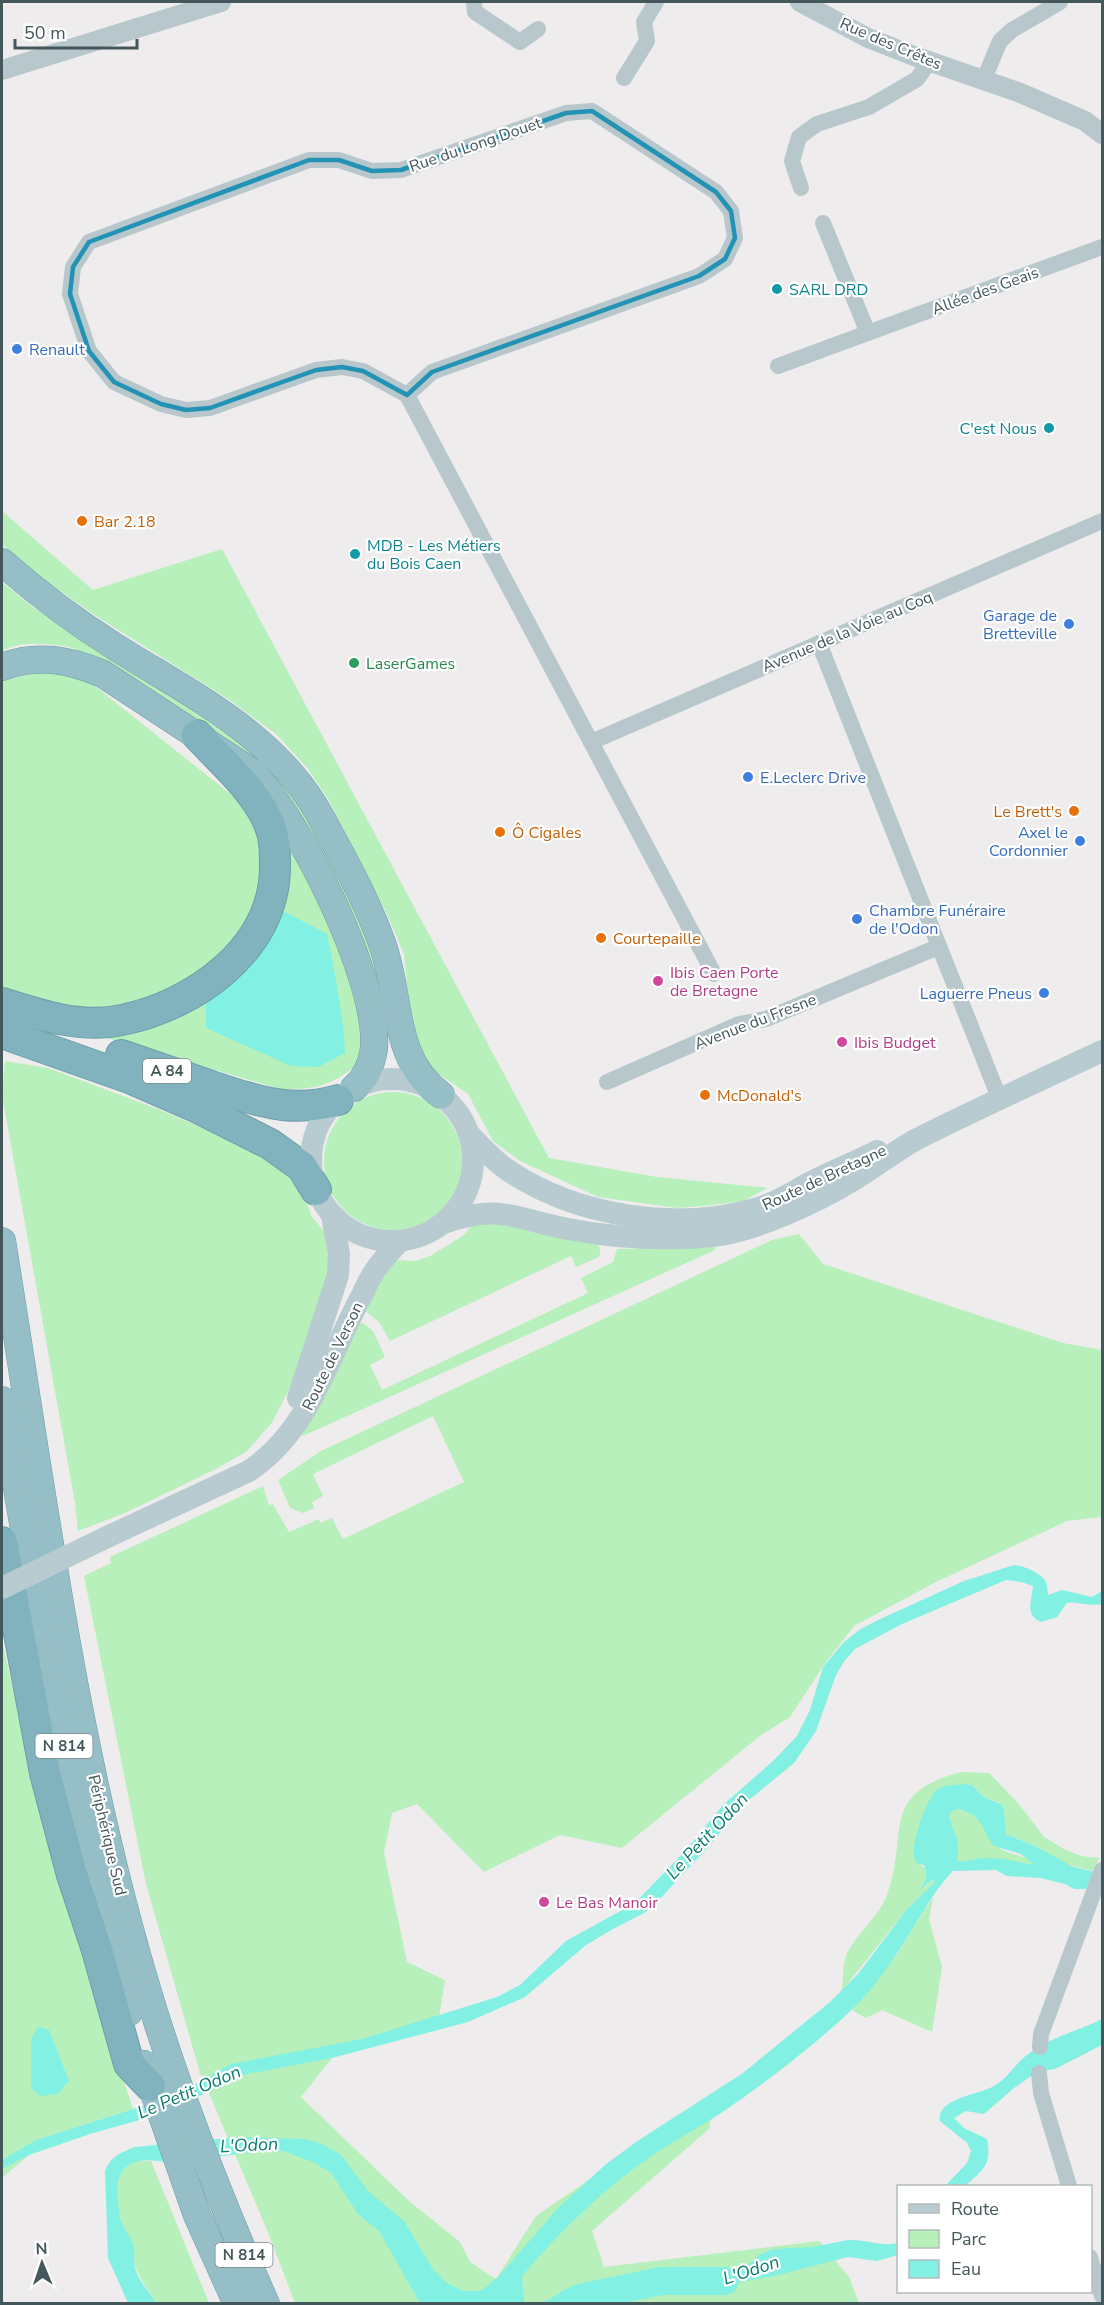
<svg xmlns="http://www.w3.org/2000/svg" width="1104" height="2305" viewBox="0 0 1104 2305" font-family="'Nunito Sans',sans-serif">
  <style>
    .green { fill: #b7f0ba }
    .water { fill: #82f0e2; fill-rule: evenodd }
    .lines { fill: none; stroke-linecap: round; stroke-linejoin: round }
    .river { stroke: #82f0e2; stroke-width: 28 }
    .trunk-casing { stroke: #6c9eaa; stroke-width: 28 }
    .motorway-casing { stroke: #6c9eaa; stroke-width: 32 }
    .minor { stroke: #b7c7cb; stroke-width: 16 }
    .tertiary { stroke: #b7c7cb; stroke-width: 20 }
    .secondary { stroke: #b7cbd0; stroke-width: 22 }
    .trunk { stroke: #96bec6; stroke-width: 27 }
    .motorway { stroke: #81b3bf; stroke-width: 30 }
    .secondary-bridge { stroke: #b7cbd0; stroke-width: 22 }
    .marked { fill: none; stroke: #2293b5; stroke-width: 4.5; stroke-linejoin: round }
    .culture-dot { fill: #0f9aa8; stroke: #fff; stroke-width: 2 }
    .shop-dot { fill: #3f7fe0; stroke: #fff; stroke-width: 2 }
    .food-dot { fill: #e8710a; stroke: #fff; stroke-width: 2 }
    .leisure-dot { fill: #2e9e5b; stroke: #fff; stroke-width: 2 }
    .hotel-dot { fill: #d1479c; stroke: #fff; stroke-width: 2 }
    .labels { text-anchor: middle; stroke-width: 4.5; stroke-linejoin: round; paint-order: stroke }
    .shield { fill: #fff; stroke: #7c898c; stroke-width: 1.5 }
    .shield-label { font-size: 15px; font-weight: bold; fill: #44575b }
    .street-label { font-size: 16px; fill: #44575b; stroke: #fff }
    .culture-label { font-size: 16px; fill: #0d838f; stroke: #fff; text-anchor: start }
    .shop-label { font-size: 16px; fill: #366cbe; stroke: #fff; text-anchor: start }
    .food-label { font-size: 16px; fill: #c56008; stroke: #fff; text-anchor: start }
    .leisure-label { font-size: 16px; fill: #27864d; stroke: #fff; text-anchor: start }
    .hotel-label { font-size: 16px; fill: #b23c85; stroke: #fff; text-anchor: start }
    .water-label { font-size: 18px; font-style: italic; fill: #097e70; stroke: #fff }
  </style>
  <rect width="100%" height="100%" fill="#efeced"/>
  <g class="green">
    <path d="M 2,511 L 93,590 L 222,549 L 549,1158 L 657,1177 L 768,1188 L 743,1201 L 704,1206 L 677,1208 L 598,1197 L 520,1161 L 493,1141 L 468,1094 L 430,1068 L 418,1047 L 411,1024 L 404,954 L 387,914 L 328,799 L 308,769 L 276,734 L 228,699 L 93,614 L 29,569 L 2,544 Z"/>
    <path d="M 2,582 L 34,608 L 224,726 L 279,772 L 323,840 L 377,961 L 387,1019 L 254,767 L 73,648 C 49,644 25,640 2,651 Z"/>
    <path d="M 46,670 L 91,683 L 238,800 L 255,830 L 263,874 L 243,932 L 211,965 L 175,986 L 134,1004 L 77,1009 L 2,990 L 2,681 Z"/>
    <path d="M 283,832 L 314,883 L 362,1002 L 362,1060 C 335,1085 316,1090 280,1089 L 103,1037 L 143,1029 L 206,1002 L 220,991 L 266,945 L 283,911 L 288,882 Z"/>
    <path d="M 5,1061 L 48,1068 L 158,1109 L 247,1147 L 296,1176 L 312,1217 L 330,1238 L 331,1273 L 291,1386 L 271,1424 L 246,1452 L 214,1470 L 125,1513 L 78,1531 L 75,1503 L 2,1095 Z"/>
    <circle cx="393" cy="1161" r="69"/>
    <path d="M 493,1221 L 597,1243 C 601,1248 601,1251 599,1257 L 576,1267 L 571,1256 L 390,1341 L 379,1322 L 364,1310 L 380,1276 L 396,1260 L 416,1261 L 430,1256 L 464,1235 L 471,1226 Z"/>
    <path d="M 799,1234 L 823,1264 L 1063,1343 L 1102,1350 L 1102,1517 L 1067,1521 L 936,1582 L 854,1626 L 826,1662 L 790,1717 L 761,1735 L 622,1848 L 560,1835 L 484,1872 L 417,1804 L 392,1813 L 384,1853 L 407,1962 L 445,1980 L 438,2023 L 248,2073 L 332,2058 L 301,2097 L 409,2201 L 460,2242 L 470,2262 L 496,2279 L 536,2216 L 716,2093 L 709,2129 L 592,2231 L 604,2267 L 819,2241 L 849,2277 L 859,2303 L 295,2303 L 267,2230 L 208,2091 L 230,2078 L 206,2078 L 202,2080 L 146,1884 L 84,1576 L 111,1563 L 110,1557 L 263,1486 L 269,1505 L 273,1504 L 289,1532 L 319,1519 L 321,1523 L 332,1518 L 343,1539 L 464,1482 L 433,1416 L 313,1474 L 323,1496 L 312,1502 L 314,1508 L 303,1513 L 290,1508 L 278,1480 L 321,1451 L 772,1240 Z"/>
    <path d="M 715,1247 L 715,1250 L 303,1436 L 297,1432 L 357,1324 L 363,1323 L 373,1331 L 385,1357 L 370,1365 L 382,1390 L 588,1293 L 581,1278 L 613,1262 L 617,1249 Z"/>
    <path d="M 2,1641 L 54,1868 L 133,2109 L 36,2140 L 29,2155 L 2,2178 Z"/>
    <path d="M 962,1772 L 989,1773 L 1018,1803 L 1044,1837 L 1064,1849 L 1081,1856 L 1100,1858 L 1092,1871 L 1063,1863 L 1037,1847 L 1006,1834 L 1004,1809 L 998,1802 L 984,1797 L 972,1785 L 963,1784 L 941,1788 L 930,1800 L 914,1849 L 919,1864 L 925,1868 L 926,1880 L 923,1889 L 933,1879 L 935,1882 L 907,1909 L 841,1992 C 844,1981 842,1966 846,1956 C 855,1934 878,1918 887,1895 C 910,1834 877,1793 962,1772 Z"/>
    <path d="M 957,1809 C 992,1817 979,1837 1001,1849 C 1015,1857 1020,1852 1035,1865 C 1008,1861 985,1855 957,1863 L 957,1843 L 949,1816 L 951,1812 Z"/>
    <path d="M 933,1897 L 929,1919 L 942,1967 L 932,2032 L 882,2010 L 866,2018 L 852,2010 L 896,1956 Z"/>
    <path d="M 137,2161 L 151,2161 L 209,2303 L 157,2303 C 150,2293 143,2283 137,2271 C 134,2266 135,2259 133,2253 C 123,2228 99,2174 137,2161 Z"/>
  </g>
  <g class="water">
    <path d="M 283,911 L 327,934 C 335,974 343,1013 345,1053 L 318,1067 L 291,1066 L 206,1028 L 206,1002 L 220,991 L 266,945 Z"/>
    <path d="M 1014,1565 C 1024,1566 1045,1574 1047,1585 C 1048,1588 1047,1592 1048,1595 L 1062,1590 L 1092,1597 L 1102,1591 L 1102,1604 C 1088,1607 1077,1601 1067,1603 L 1057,1617 L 1041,1622 C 1024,1614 1032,1601 1033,1586 L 1021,1582 L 1006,1580 L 902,1624 L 855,1649 L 845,1660 L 836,1675 L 816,1731 L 794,1763 L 738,1809 L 712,1843 L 657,1902 L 644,1913 L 613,1929 L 586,1945 L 525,1997 L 468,2022 L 332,2058 L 236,2076 L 172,2111 L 93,2133 L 29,2155 L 2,2169 L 2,2160 L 36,2140 L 177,2095 L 231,2064 L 362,2039 L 497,1997 L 520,1985 L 566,1941 L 635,1903 L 686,1850 L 723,1805 L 773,1761 L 797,1736 L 810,1710 L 823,1667 L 844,1642 L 859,1630 L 878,1620 L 964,1581 Z"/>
    <path d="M 963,1784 L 972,1785 L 984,1797 L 1001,1804 L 1004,1809 L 1006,1834 L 1037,1847 L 1071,1866 L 1102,1874 L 1086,1889 L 1074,1889 L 1065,1884 L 1040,1878 L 1007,1876 L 996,1870 L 953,1871 C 934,1890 922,1915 907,1938 C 889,1967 868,1996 842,2019 C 805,2052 765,2083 724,2111 C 696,2130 667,2144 640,2164 C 596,2196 557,2235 522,2276 L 524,2303 L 420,2303 L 379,2231 L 358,2214 L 331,2173 L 313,2162 L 283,2151 L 253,2152 L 169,2163 C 135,2155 112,2164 118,2203 C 119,2208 119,2215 121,2221 C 123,2228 129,2234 132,2241 C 136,2249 133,2259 135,2268 C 138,2280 150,2293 157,2303 L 128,2303 L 108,2258 L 105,2171 C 110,2157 121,2152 135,2147 L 238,2137 L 304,2139 L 320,2143 L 341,2155 L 368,2191 L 404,2221 L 433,2269 L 447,2283 L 463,2291 L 481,2291 L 499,2276 L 558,2208 L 605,2165 L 636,2142 L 743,2073 L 830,2002 L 858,1974 L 907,1909 L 935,1882 L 933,1879 L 920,1891 C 926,1882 928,1875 924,1865 C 919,1864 915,1863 914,1857 C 911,1844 926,1800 936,1791 C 942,1785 954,1785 963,1784 ZM 957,1809 C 986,1816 979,1828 994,1846 L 1021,1854 L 1034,1865 L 1004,1859 L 983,1858 L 958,1862 L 958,1843 L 949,1816 L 951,1812 Z"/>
    <path d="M 1102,2019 L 1102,2045 L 1055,2069 L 1037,2072 L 1014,2088 L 984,2114 L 966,2111 L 954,2118 L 964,2128 L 987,2139 C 992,2165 983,2170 965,2186 L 945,2186 L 967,2163 L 971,2151 L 967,2143 L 940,2121 C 936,2098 979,2095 994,2086 C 1007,2079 1015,2064 1027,2055 C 1049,2038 1078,2031 1102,2019 Z"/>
    <path d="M 38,2027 L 49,2030 L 69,2081 L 58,2094 L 40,2096 L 31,2088 L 31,2040 Z"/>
    <path d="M 848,2240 C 865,2239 882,2247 898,2243 L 898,2255 L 877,2261 L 848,2257 L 774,2276 L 724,2285 L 707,2285 L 685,2279 L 663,2279 L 574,2303 L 542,2303 L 564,2291 L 578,2287 L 638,2278 L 670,2270 L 729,2273 L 744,2268 L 761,2254 L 774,2249 L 813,2247 Z"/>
  </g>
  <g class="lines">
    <path class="river" d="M 568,2304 L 580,2298 L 661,2281 L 725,2281"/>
    <g class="trunk-casing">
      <g id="trunk">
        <path d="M 2,562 C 37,593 74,621 114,646 C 191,695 279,736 323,821 C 344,860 367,901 382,943 C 402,997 390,1058 441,1095"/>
        <path d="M 2,667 C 37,653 70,660 103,674 L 252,772 C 300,821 379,979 374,1048 C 372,1063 366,1078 354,1088"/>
        <path d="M 2,1241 C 44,1500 76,1764 155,2015 C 186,2113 224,2209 266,2304"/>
        <path d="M 2,1400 L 48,1670 L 77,1809 L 129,2012"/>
        <path d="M 144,2064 L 197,2215 L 237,2304"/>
      </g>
    </g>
    <g class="motorway-casing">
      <g id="motorway">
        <path d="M 2,1003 C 39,1015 82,1029 122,1020 C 195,1005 274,949 275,868 C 275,851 275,835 267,819 C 252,787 221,761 197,735"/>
        <path d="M 2,1033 L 132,1079 L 194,1106 L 270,1144 L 302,1167 L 316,1190"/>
        <path d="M 121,1055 C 150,1065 179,1075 208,1085 C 232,1093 258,1102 283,1105 C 301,1107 321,1105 338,1100"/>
        <path d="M 2,1542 L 45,1773 L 72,1875 L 97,1950 L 129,2064 L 150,2086"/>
      </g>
    </g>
    <g class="minor">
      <path d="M 474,2 L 475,12 L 520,42 L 538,29"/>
      <path d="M 624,78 L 647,41 L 644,22 L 656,2"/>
      <path d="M 984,79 L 1000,41 L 1012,30 L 1060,2"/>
      <path d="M 592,111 L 716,192 L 731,211 L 735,238 L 725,259 L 699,276 L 432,372 L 407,395 L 363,371 L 342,367 L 316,370 L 210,408 L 186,410 L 161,404 L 114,382 L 89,351 L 70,294 L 73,267 L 89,242 L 309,160 L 339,160 L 372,171 L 401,170 L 566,113 Z"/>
      <path d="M 801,188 L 792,161 L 799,137 L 817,124 L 869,107 L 917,79 L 930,61"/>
      <path d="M 823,223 L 868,333"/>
      <path d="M 778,366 L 1102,247"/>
      <path d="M 407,395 L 714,974"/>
      <path d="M 819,643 L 1000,1100"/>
      <path d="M 591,742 L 1102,521"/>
      <path d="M 607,1082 L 739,1024 L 766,1019 L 938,947"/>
      <path d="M 1040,2047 L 1041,2034 L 1102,1870"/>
      <path d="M 1039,2073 L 1041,2093 L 1069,2186"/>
      <path d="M 1090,2257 L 1102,2296"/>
    </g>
    <g class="tertiary">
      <path d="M 800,2 L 868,38 L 914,56 L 1018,92 L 1085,121 L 1102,134"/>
      <path d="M 2,70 L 221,2"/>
    </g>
    <g class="secondary">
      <circle cx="392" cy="1160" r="81"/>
      <path d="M 469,1134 C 481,1147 494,1161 509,1171 C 578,1217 679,1232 758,1208 C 777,1203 794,1191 811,1182 C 833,1171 855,1162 877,1151"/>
      <path d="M 444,1223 C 499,1203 515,1219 568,1229 C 615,1238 666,1241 713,1236 C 753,1232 818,1202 852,1181 C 874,1168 895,1151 917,1139 C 978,1108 1041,1080 1102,1051"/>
      <path d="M 298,1398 L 338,1275 L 339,1254 L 332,1215"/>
      <path d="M 107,1537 L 249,1471 C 310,1430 328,1358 361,1297 C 366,1287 370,1277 376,1269 C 383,1259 392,1250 400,1241"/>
    </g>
    <use href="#trunk" class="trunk"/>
    <use href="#motorway" class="motorway"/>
    <path class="secondary-bridge" d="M 2,1588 L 107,1537"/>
  </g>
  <path class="marked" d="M 592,111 L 716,192 L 731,211 L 735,238 L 725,259 L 699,276 L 432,372 L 407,395 L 363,371 L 342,367 L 316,370 L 210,408 L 186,410 L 161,404 L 114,382 L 89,351 L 70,294 L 73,267 L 89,242 L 309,160 L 339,160 L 372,171 L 401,170 L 566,113 Z"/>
  <g class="culture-dot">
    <circle cx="777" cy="289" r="6"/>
    <circle cx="1049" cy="428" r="6"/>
    <circle cx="355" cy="554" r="6"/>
  </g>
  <g class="shop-dot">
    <circle cx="17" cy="349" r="6"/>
    <circle cx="1069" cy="624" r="6"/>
    <circle cx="748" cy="777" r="6"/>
    <circle cx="1080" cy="841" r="6"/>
    <circle cx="857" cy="919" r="6"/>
    <circle cx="1044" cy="993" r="6"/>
  </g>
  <g class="food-dot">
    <circle cx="82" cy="521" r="6"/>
    <circle cx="1074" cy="811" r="6"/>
    <circle cx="500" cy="832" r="6"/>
    <circle cx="601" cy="938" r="6"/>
    <circle cx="705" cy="1095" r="6"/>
  </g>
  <circle class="leisure-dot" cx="354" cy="663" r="6"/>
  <g class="hotel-dot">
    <circle cx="658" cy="981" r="6"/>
    <circle cx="842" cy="1042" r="6"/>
    <circle cx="544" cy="1902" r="6"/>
  </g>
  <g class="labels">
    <g class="shield">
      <rect x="143" y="1059" width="48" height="24" rx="4.5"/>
      <rect x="35.5" y="1734" width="57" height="24" rx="4.5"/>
      <rect x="215.5" y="2243" width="57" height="24" rx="4.5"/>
    </g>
    <g class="shield-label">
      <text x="167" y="1076">A 84</text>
      <text x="64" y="1751">N 814</text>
      <text x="244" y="2260">N 814</text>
    </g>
    <g class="street-label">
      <text transform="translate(891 43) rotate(23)" y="6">Rue des Crêtes</text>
      <text transform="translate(475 144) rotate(-19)" y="6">Rue du Long Douet</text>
      <text transform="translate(985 290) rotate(-20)" y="6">Allée des Geais</text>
      <text transform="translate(847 631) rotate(-23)" y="6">Avenue de la Voie au Coq</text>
      <text transform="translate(755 1021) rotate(-21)" y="6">Avenue du Fresne</text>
      <text transform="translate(824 1177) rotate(-25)" y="6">Route de Bretagne</text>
      <text transform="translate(332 1356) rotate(-64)" y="6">Route de Verson</text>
      <text transform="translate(108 1835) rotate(77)" y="6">Périphérique Sud</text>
    </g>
    <g class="culture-label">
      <text x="789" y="295">SARL DRD</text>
      <text x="1037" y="434" text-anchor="end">C'est Nous</text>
      <text x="367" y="551">MDB - Les Métiers<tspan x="367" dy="18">du Bois Caen</tspan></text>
    </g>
    <g class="shop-label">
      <text x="29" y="355">Renault</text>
      <text x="1057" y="621" text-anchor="end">Garage de<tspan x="1057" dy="18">Bretteville</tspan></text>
      <text x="760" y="783">E.Leclerc Drive</text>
      <text x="1068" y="838" text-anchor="end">Axel le<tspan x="1068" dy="18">Cordonnier</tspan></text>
      <text x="869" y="916">Chambre Funéraire<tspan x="869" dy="18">de l'Odon</tspan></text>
      <text x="1032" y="999" text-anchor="end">Laguerre Pneus</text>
    </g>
    <g class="food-label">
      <text x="94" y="527">Bar 2.18</text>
      <text x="1062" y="817" text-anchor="end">Le Brett's</text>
      <text x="512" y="838">Ô Cigales</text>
      <text x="613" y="944">Courtepaille</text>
      <text x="717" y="1101">McDonald's</text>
    </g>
    <g class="leisure-label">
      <text x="366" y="669">LaserGames</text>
    </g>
    <g class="hotel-label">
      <text x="670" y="978">Ibis Caen Porte<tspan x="670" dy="18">de Bretagne</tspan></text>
      <text x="854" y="1048">Ibis Budget</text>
      <text x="556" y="1908">Le Bas Manoir</text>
    </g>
    <g class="water-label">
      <text transform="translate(707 1836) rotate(-47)" y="6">Le Petit Odon</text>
      <text transform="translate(189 2092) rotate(-23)" y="6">Le Petit Odon</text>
      <text transform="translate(249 2145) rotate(-3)" y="6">L'Odon</text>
      <text transform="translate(751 2270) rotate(-18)" y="6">L'Odon</text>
    </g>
  </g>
  <rect width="1104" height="2305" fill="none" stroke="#44575b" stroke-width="6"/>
  <rect x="897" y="2185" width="195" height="108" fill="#ffffff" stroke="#b4bcbd" stroke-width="1.5"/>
  <rect x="909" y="2204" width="30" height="9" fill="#b7cbd0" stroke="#b4bcbd" stroke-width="1.5"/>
  <text x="951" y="2215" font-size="18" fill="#44575b">Route</text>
  <rect x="909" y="2230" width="30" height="18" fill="#b7f0ba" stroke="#b4bcbd" stroke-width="1.5"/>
  <text x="951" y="2245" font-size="18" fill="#44575b">Parc</text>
  <rect x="909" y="2260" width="30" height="18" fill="#82f0e2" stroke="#b4bcbd" stroke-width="1.5"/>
  <text x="951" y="2275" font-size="18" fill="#44575b">Eau</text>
  <g transform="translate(42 2263) rotate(358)" stroke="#ffffff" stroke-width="4.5" paint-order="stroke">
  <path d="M0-4.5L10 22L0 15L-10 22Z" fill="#44575b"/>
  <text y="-9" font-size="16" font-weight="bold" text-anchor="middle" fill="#44575b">N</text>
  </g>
  <path d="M15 39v9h122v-9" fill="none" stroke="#44575b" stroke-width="3"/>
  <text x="24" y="39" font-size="18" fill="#44575b" stroke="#ffffff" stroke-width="4.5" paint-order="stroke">50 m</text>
</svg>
